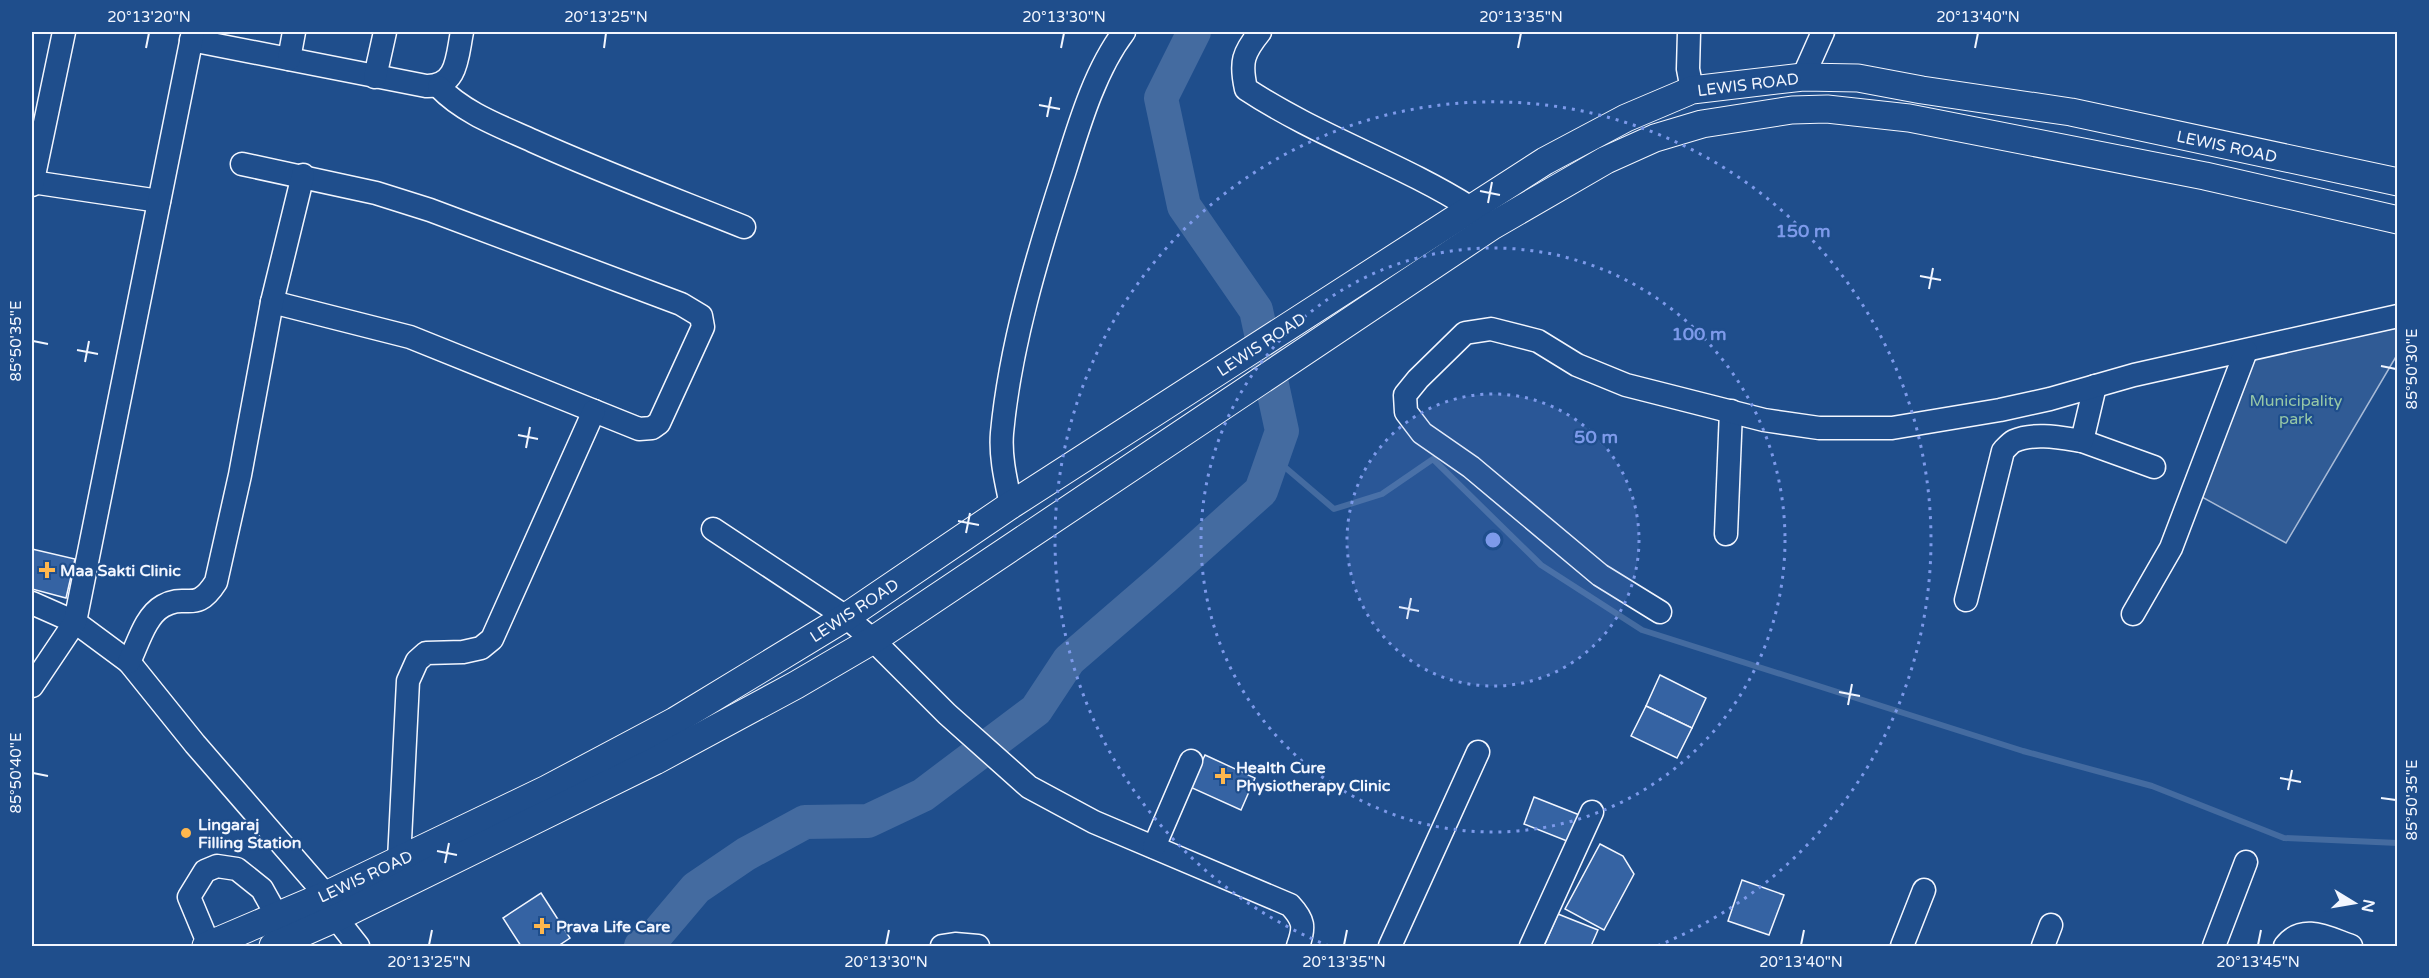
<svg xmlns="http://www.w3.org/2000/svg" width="2429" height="978" viewBox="0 0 2429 978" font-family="'Varela Round',sans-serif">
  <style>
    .built { fill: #305b95; stroke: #a8bbd7; stroke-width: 1.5 }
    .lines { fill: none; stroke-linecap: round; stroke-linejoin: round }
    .stream { stroke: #446ba0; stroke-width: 6 }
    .river { stroke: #446ba0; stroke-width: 34 }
    .building { fill: #3563a3; stroke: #f2f6ff; stroke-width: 1.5 }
    .minor-casing { stroke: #f2f6ff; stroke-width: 25 }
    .major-casing { stroke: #f2f6ff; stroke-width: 29 }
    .minor { stroke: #1f4e8c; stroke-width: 22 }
    .major { stroke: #1f4e8c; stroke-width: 27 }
    .ticks { fill: none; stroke: #f2f6ff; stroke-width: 2 }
    .ring { fill: none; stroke: #7d9aea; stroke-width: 3; stroke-dasharray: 3 6 }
    .poi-dot { fill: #ffb74d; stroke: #1f4e8c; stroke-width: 2 }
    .labels { text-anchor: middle; stroke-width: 4.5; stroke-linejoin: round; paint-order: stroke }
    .street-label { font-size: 16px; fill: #f2f6ff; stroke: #1f4e8c }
    .park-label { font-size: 16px; fill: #97c8a6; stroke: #1f4e8c }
    .poi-label { font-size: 16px; font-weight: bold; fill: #f2f6ff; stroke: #1f4e8c; text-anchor: start }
    .centre { fill: #7d9aea; stroke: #1f4e8c; stroke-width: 3 }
    .ring-label { font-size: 18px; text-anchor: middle; font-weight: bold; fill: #7d9aea; stroke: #1f4e8c; stroke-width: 4.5; stroke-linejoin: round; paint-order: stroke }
    .neatline { fill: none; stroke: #f2f6ff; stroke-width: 2 }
    .ticks-label { font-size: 15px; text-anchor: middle; fill: #f2f6ff }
  </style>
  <rect width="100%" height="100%" fill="#1f4e8c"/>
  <path class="built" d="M 2397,328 L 2397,355 L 2286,543 L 2200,496 L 2253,357 Z"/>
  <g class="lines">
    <path class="stream" d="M 1273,457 L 1334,509 L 1382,494 L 1433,459 L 1541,565 L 1642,630 L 2023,751 L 2152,786 L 2284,838 L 2398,843"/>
    <path class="river" d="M 641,946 L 657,934 L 696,888 L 746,854 L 805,822 L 868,821 L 923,795 L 1036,710 L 1069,660 L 1164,578 L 1261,491 L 1282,431 L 1256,310 L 1184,206 L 1161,98 L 1194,32"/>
  </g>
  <g class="building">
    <path d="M 32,549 L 75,559 L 66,598 L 32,589 Z"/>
    <path d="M 1660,675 L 1706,698 L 1692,728 L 1646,706 Z"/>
    <path d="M 1646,706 L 1692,728 L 1677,758 L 1631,736 Z"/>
    <path d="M 1205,755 L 1255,778 L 1241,810 L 1190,787 Z"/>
    <path d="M 1534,797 L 1582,816 L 1572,843 L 1524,824 Z"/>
    <path d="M 1600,844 L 1623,856 L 1634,874 L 1604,930 L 1565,909 Z"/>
    <path d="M 1742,880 L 1784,895 L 1769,935 L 1728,921 Z"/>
    <path d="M 541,893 L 570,938 L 558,946 L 521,946 L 503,918 Z"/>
    <path d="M 1558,914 L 1598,930 L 1591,946 L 1544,946 Z"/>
  </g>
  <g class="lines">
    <g class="minor-casing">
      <g id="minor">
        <path d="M 1260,32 C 1243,53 1240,62 1246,89 C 1317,136 1400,163 1471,208"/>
        <path d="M 1689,32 L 1688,69 L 1692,90"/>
        <path d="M 191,40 L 426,86 C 458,87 457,56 462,32"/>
        <path d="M 289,59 L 294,32"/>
        <path d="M 375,77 L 385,32"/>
        <path d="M 1803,77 L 1823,32"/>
        <path d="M 439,87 C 464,113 500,126 533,141 C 602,172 674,199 744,227"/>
        <path d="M 242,164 L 376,193 L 430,210 L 681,304 L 701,316 L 703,327 L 659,423 L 652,428 L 639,429 L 410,337 L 272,302"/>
        <path d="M 32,182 L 159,201"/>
        <path d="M 32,185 L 64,32"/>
        <path d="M 2082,441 L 2154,467"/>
        <path d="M 1011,505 C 1006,481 1000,457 1002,433 C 1010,346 1038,253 1065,170 C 1079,125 1095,70 1124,32"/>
        <path d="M 713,529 L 846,617 L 873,640 L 947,714 L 1029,787 L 1094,822 L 1290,905 C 1304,920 1305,927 1298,946"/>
        <path d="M 1726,534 L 1731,411"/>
        <path d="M 1966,600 L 2003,451 C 2006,448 2010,443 2014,441 C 2034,432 2062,438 2082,441 L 2095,386"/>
        <path d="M 32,603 L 75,622 L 129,662 L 195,744 L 326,895"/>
        <path d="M 1660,612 L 1600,575 L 1471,467 L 1422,433 L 1406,412 L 1405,395 L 1418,379 L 1465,333 L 1491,329 L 1538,341 L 1577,365 L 1626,385 L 1764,420 L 1819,428 L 1892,428 L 2000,410 L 2050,399 L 2134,375 L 2398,316"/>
        <path d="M 2133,614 L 2171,548 L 2246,351"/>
        <path d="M 129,662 C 138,644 145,616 163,606 C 187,592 195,615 216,582 L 240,475 L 272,302 L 303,175"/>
        <path d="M 32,686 L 75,622 L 193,32"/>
        <path d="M 1154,847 L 1191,761"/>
        <path d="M 399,860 L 408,681 L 417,661 L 426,653 L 463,652 L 481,648 L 492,639 L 594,411"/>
        <path d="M 336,918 L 358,946"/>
        <path d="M 209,945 L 189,897 L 205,871 L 217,866 L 237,869 L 262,889 L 277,916"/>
        <path d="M 942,946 L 955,944 L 978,946"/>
        <path d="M 1390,946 L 1478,752"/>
        <path d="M 1531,946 L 1592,812"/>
        <path d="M 1902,946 L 1924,890"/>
        <path d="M 2043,946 L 2051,925"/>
        <path d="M 2214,946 L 2246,862"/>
        <path d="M 2285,946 C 2303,923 2328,938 2351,946"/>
      </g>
    </g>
    <g class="major-casing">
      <g id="major">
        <path d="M 206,946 L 326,895 L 399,860 L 547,789 L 675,721 L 846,617 L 1011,505 L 1545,161 L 1626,118 L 1692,90 L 1803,77 L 1858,78 L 1922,90 L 2071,112 L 2398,182"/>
        <path d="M 273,946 L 336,918 L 655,761 L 796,685 L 873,640 L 1492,226 L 1606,160 L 1655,138 L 1702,124 L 1792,110 L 1827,109 L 1909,118 L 2205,176 L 2398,220"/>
      </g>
    </g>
    <use href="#minor" class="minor"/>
    <use href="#major" class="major"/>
  </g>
  <path class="ticks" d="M 146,48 L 149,33M 604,48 L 606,33M 1061,48 L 1064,33M 1518,48 L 1521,33M 1975,48 L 1978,33M 1039,105 L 1060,109M 1047,117 L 1051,97M 1480,191 L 1500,195M 1488,203 L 1492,182M 1920,276 L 1941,280M 1929,289 L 1933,268M 33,341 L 48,344M 77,350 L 98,354M 85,362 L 89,341M 2381,366 L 2396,369M 518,435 L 538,439M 526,448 L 530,427M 958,521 L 979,525M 966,533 L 970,513M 1399,607 L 1419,611M 1407,619 L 1411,598M 1839,692 L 1860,696M 1848,705 L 1852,684M 33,773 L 48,776M 2280,778 L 2301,782M 2288,790 L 2292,770M 2381,798 L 2396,800M 437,851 L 457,855M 445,863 L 449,843M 429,945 L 432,930M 886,945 L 889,930M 1344,945 L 1347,930M 1801,945 L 1804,930M 2258,945 L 2261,930"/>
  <circle cx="1493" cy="540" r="146" fill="#7d9aea" fill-opacity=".12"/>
  <g class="ring">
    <circle cx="1493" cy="540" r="146"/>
    <circle cx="1493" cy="540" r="292"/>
    <path d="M1329 946A438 438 0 1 1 1657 946"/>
  </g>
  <g class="poi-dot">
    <path d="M44 561h6v6h6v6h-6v6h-6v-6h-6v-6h6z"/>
    <path d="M1220 767h6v6h6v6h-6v6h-6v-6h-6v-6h6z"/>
    <circle cx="186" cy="833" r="6"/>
    <path d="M539 917h6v6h6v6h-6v6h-6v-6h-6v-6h6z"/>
  </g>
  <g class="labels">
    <g class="street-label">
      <text transform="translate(1748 84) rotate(-7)" y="6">LEWIS ROAD</text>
      <text transform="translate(2227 146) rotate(12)" y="6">LEWIS ROAD</text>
      <text transform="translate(1261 344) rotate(-33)" y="6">LEWIS ROAD</text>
      <text transform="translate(854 610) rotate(-33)" y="6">LEWIS ROAD</text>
      <text transform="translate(365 876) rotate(-25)" y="6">LEWIS ROAD</text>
    </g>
    <g class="park-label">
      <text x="2296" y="406">Municipality<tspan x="2296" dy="18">park</tspan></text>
    </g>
    <g class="poi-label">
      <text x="60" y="576">Maa Sakti Clinic</text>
      <text x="1236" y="773">Health Cure<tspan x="1236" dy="18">Physiotherapy Clinic</tspan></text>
      <text x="198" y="830">Lingaraj<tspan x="198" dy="18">Filling Station</tspan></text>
      <text x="556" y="932">Prava Life Care</text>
    </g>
  </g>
  <circle cx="1493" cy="540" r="9" class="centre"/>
  <g class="ring-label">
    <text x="1803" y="237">150 m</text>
    <text x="1699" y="340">100 m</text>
    <text x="1596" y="443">50 m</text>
  </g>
  <rect width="2429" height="978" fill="none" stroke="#1f4e8c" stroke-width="66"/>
  <g transform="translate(2354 903) rotate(101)" stroke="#1f4e8c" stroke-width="4.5" paint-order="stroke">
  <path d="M0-4.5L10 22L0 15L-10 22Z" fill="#f2f6ff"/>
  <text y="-9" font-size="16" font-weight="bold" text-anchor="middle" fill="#f2f6ff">N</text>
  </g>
  <rect x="33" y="33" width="2363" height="912" class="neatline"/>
  <g class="ticks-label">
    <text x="149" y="22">20°13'20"N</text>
    <text x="606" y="22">20°13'25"N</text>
    <text x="1064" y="22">20°13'30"N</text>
    <text x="1521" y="22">20°13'35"N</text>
    <text x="1978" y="22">20°13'40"N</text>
    <text transform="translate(16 341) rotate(-90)" y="5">85°50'35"E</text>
    <text transform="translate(2412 369) rotate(-90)" y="5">85°50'30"E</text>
    <text transform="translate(16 773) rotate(-90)" y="5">85°50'40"E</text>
    <text transform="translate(2412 800) rotate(-90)" y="5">85°50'35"E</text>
    <text x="429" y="967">20°13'25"N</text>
    <text x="886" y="967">20°13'30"N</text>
    <text x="1344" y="967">20°13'35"N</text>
    <text x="1801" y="967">20°13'40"N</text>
    <text x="2258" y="967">20°13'45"N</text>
  </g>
</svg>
